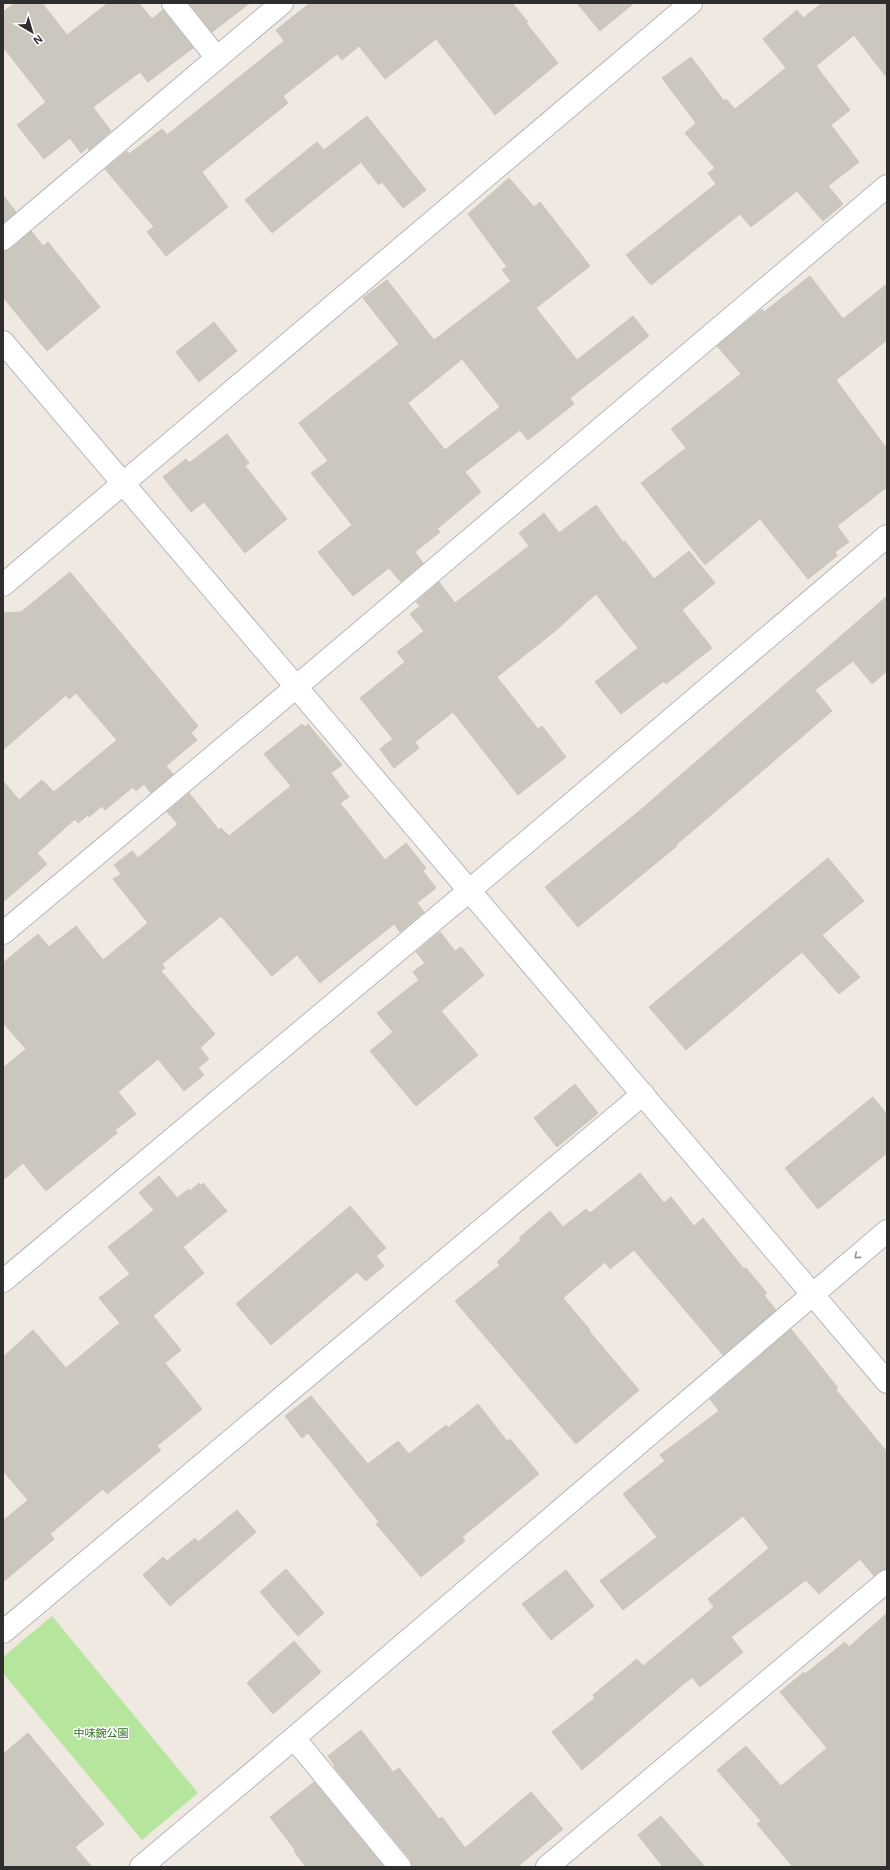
<svg xmlns="http://www.w3.org/2000/svg" width="890" height="1870" viewBox="0 0 890 1870" font-family="Helvetica,'Noto Sans JP',sans-serif">
  <style>
    .green { fill: #b6e59e }
    .building { fill: #cbc7bf; stroke: #cbc5ba; fill-rule: evenodd }
    .lines { fill: none; stroke-linecap: round; stroke-linejoin: round }
    .street-casing { stroke: #b4b7c1; stroke-width: 24 }
    .secondary-casing { stroke: #b4b7c1; stroke-width: 24 }
    .street { stroke: #fff; stroke-width: 22 }
    .secondary { stroke: #fff; stroke-width: 22 }
    .oneway { stroke: #969696 }
    .labels { text-anchor: middle; stroke-width: 3; stroke-linejoin: round; paint-order: stroke }
    .park-label { font-size: 11px; fill: #2c6e1b; stroke: #fff }
  </style>
  <rect width="100%" height="100%" fill="#efe9e1"/>
  <path class="green" d="M 52,1616 L 198,1793 L 142,1840 L 3,1673 L 3,1657 Z"/>
  <g class="building">
    <path d="M 15,3 L 42,3 L 67,35 L 108,3 L 139,3 L 152,19 L 163,10 L 193,48 L 148,82 L 140,72 L 93,107 L 111,131 L 89,150 L 88,147 L 81,153 L 70,138 L 44,159 L 17,125 L 46,102 L 3,47 L 3,12 Z"/>
    <path d="M 189,3 L 250,3 L 212,32 Z"/>
    <path d="M 310,3 L 512,3 L 528,22 L 526,23 L 558,63 L 495,115 L 436,39 L 385,79 L 359,46 L 342,60 L 337,54 L 283,96 L 288,103 L 202,172 L 228,207 L 166,256 L 147,232 L 154,227 L 105,169 L 127,151 L 129,154 L 162,129 L 167,135 L 284,41 L 276,30 Z"/>
    <path d="M 577,3 L 634,3 L 600,31 Z"/>
    <path d="M 822,3 L 887,3 L 887,78 L 854,35 L 816,66 L 850,110 L 831,125 L 859,162 L 828,186 L 843,204 L 823,221 L 797,191 L 751,227 L 740,214 L 651,285 L 626,255 L 716,184 L 708,173 L 715,168 L 685,133 L 696,123 L 662,78 L 691,57 L 724,101 L 726,99 L 735,109 L 786,68 L 763,39 L 797,10 L 803,18 Z"/>
    <path d="M 367,116 L 426,190 L 403,208 L 382,182 L 379,185 L 361,162 L 272,233 L 245,200 L 317,142 L 324,150 Z"/>
    <path d="M 509,178 L 534,207 L 540,202 L 590,266 L 536,308 L 577,360 L 633,316 L 649,336 L 570,398 L 574,404 L 528,440 L 520,430 L 465,472 L 481,492 L 437,529 L 440,532 L 415,552 L 423,563 L 401,582 L 389,568 L 353,596 L 318,552 L 352,525 L 311,473 L 328,461 L 299,423 L 399,344 L 363,298 L 387,280 L 434,340 L 511,281 L 502,270 L 507,267 L 468,214 ZM 462,359 L 500,407 L 445,450 L 408,403 Z"/>
    <path d="M 3,195 L 16,212 L 3,223 Z"/>
    <path d="M 31,231 L 43,246 L 48,242 L 100,307 L 47,351 L 3,297 L 3,251 L 11,249 Z"/>
    <path d="M 810,276 L 843,319 L 887,284 L 887,340 L 836,380 L 887,449 L 887,487 L 837,526 L 849,542 L 835,552 L 837,556 L 808,579 L 760,519 L 705,565 L 641,483 L 686,448 L 671,429 L 741,374 L 717,346 L 762,309 L 764,312 Z"/>
    <path d="M 214,322 L 237,351 L 199,382 L 176,352 Z"/>
    <path d="M 227,434 L 249,463 L 245,466 L 287,519 L 245,553 L 204,502 L 191,512 L 163,477 L 186,459 L 189,463 Z"/>
    <path d="M 596,505 L 623,542 L 625,541 L 654,579 L 689,551 L 715,583 L 682,610 L 712,648 L 666,684 L 664,681 L 621,714 L 595,682 L 638,648 L 596,594 L 554,632 L 497,677 L 538,729 L 542,726 L 566,757 L 518,795 L 453,712 L 415,742 L 419,748 L 394,768 L 380,749 L 393,739 L 360,698 L 405,662 L 397,652 L 424,631 L 410,614 L 420,606 L 416,602 L 439,582 L 455,603 L 529,546 L 519,533 L 544,513 L 559,533 Z"/>
    <path d="M 70,572 L 198,726 L 191,733 L 197,740 L 166,766 L 173,774 L 151,793 L 144,784 L 136,791 L 133,787 L 105,810 L 102,806 L 89,817 L 88,815 L 78,823 L 75,819 L 37,853 L 47,864 L 3,902 L 3,781 L 19,800 L 42,780 L 54,792 L 117,740 L 76,693 L 69,699 L 66,695 L 3,750 L 3,613 L 21,612 Z"/>
    <path d="M 887,596 L 887,671 L 872,684 L 853,661 L 815,690 L 832,711 L 676,845 L 677,846 L 578,927 L 545,887 L 638,812 Z"/>
    <path d="M 302,724 L 305,727 L 308,724 L 342,765 L 331,773 L 349,797 L 340,803 L 385,860 L 406,843 L 426,868 L 423,871 L 436,888 L 417,903 L 424,912 L 400,932 L 394,924 L 320,983 L 297,955 L 272,976 L 221,916 L 162,964 L 165,968 L 161,971 L 215,1034 L 200,1048 L 209,1059 L 198,1068 L 204,1075 L 184,1091 L 158,1059 L 118,1092 L 136,1114 L 115,1130 L 117,1133 L 46,1191 L 23,1163 L 3,1180 L 3,1068 L 26,1049 L 3,1023 L 3,963 L 38,934 L 49,947 L 76,926 L 103,960 L 148,923 L 113,879 L 121,874 L 114,865 L 132,851 L 138,858 L 178,824 L 167,812 L 189,793 L 219,830 L 221,828 L 229,836 L 291,786 L 264,754 Z"/>
    <path d="M 828,858 L 864,901 L 822,935 L 860,977 L 839,994 L 802,952 L 686,1050 L 649,1007 Z"/>
    <path d="M 440,932 L 455,951 L 461,947 L 484,975 L 441,1011 L 478,1055 L 416,1106 L 370,1051 L 393,1032 L 377,1013 L 419,980 L 413,972 L 425,963 L 416,952 Z"/>
    <path d="M 575,1084 L 598,1113 L 557,1147 L 534,1118 Z"/>
    <path d="M 873,1097 L 887,1115 L 887,1153 L 818,1209 L 785,1168 Z"/>
    <path d="M 640,1173 L 664,1203 L 671,1197 L 694,1226 L 703,1218 L 744,1269 L 746,1268 L 767,1293 L 764,1295 L 776,1310 L 723,1355 L 634,1250 L 610,1269 L 605,1262 L 563,1298 L 590,1330 L 589,1331 L 639,1390 L 576,1444 L 455,1301 L 500,1265 L 497,1262 L 521,1240 L 519,1238 L 550,1211 L 563,1227 L 586,1209 L 590,1213 Z"/>
    <path d="M 159,1176 L 177,1198 L 189,1189 L 190,1191 L 199,1183 L 201,1186 L 203,1183 L 227,1211 L 183,1247 L 204,1273 L 153,1316 L 181,1350 L 165,1363 L 202,1409 L 157,1446 L 161,1450 L 107,1494 L 103,1489 L 50,1534 L 54,1539 L 3,1582 L 3,1521 L 28,1500 L 3,1471 L 3,1357 L 33,1330 L 66,1368 L 120,1323 L 99,1298 L 130,1274 L 108,1247 L 154,1210 L 139,1193 Z"/>
    <path d="M 350,1206 L 386,1248 L 376,1256 L 384,1266 L 366,1281 L 357,1272 L 271,1345 L 236,1304 Z"/>
    <path d="M 791,1329 L 838,1388 L 836,1390 L 887,1452 L 887,1569 L 879,1571 L 874,1576 L 860,1559 L 819,1594 L 806,1580 L 731,1637 L 743,1652 L 700,1687 L 692,1677 L 582,1770 L 552,1732 L 595,1698 L 593,1695 L 637,1659 L 643,1666 L 714,1607 L 708,1599 L 769,1548 L 743,1516 L 623,1610 L 600,1581 L 657,1537 L 623,1494 L 665,1461 L 660,1455 L 719,1411 L 710,1399 Z"/>
    <path d="M 311,1396 L 368,1464 L 398,1441 L 409,1454 L 446,1425 L 448,1428 L 478,1404 L 507,1441 L 510,1439 L 539,1474 L 462,1537 L 465,1541 L 421,1577 L 376,1524 L 379,1522 L 308,1433 L 302,1438 L 285,1416 Z"/>
    <path d="M 237,1510 L 256,1532 L 170,1606 L 143,1575 L 163,1557 L 167,1561 L 195,1538 L 198,1542 Z"/>
    <path d="M 286,1569 L 324,1613 L 298,1636 L 260,1592 Z"/>
    <path d="M 566,1570 L 594,1606 L 551,1640 L 522,1604 Z"/>
    <path d="M 887,1613 L 887,1867 L 793,1867 L 757,1824 L 761,1821 L 717,1770 L 746,1746 L 781,1786 L 827,1748 L 780,1692 L 804,1672 L 805,1674 L 845,1642 L 849,1647 Z"/>
    <path d="M 294,1641 L 321,1672 L 273,1714 L 247,1683 Z"/>
    <path d="M 361,1730 L 393,1772 L 399,1768 L 439,1819 L 442,1817 L 465,1848 L 531,1792 L 563,1829 L 517,1867 L 412,1867 L 410,1859 L 334,1767 L 335,1766 L 328,1756 Z"/>
    <path d="M 28,1733 L 104,1824 L 75,1847 L 92,1867 L 3,1867 L 3,1754 Z"/>
    <path d="M 314,1782 L 384,1867 L 306,1867 L 294,1851 L 295,1850 L 270,1817 Z"/>
    <path d="M 661,1816 L 705,1867 L 663,1867 L 638,1835 Z"/>
  </g>
  <g class="lines">
    <g class="street-casing">
      <g id="street">
        <path d="M 173,3 L 217,58"/>
        <path d="M 3,239 L 282,3"/>
        <path d="M 3,585 L 691,3"/>
        <path d="M 3,933 L 296,687 L 887,186"/>
        <path d="M 3,1281 L 470,890 L 887,536"/>
        <path d="M 3,1632 L 643,1094"/>
        <path d="M 294,1738 L 400,1867"/>
        <path d="M 141,1867 L 294,1738 L 887,1231"/>
        <path d="M 547,1867 L 887,1581"/>
      </g>
    </g>
    <g class="secondary-casing">
      <path id="secondary" d="M 3,342 L 887,1382"/>
    </g>
    <use href="#street" class="street"/>
    <use href="#secondary" class="secondary"/>
  </g>
  <defs><path id="oneway-chevron" d="M-2-3.5L2.5 0L-2 3.5" fill="none" stroke-width="1.6" stroke-linecap="round" stroke-linejoin="round"/></defs>
  <use class="oneway" href="#oneway-chevron" transform="translate(857 1256) rotate(140)"/>
  <g class="labels">
    <g class="park-label">
      <text x="101" y="1737">中味鋺公園</text>
    </g>
  </g>
  <rect width="890" height="1870" fill="none" stroke="#2e2e2e" stroke-width="8"/>
  <g transform="translate(32 32) rotate(142)" stroke="#ffffff" stroke-width="3" paint-order="stroke">
  <path d="M0-3L7 15L0 10L-7 15Z" fill="#2e2e2e"/>
  <text y="-6" font-size="11" font-weight="bold" text-anchor="middle" fill="#2e2e2e">N</text>
  </g>
</svg>
